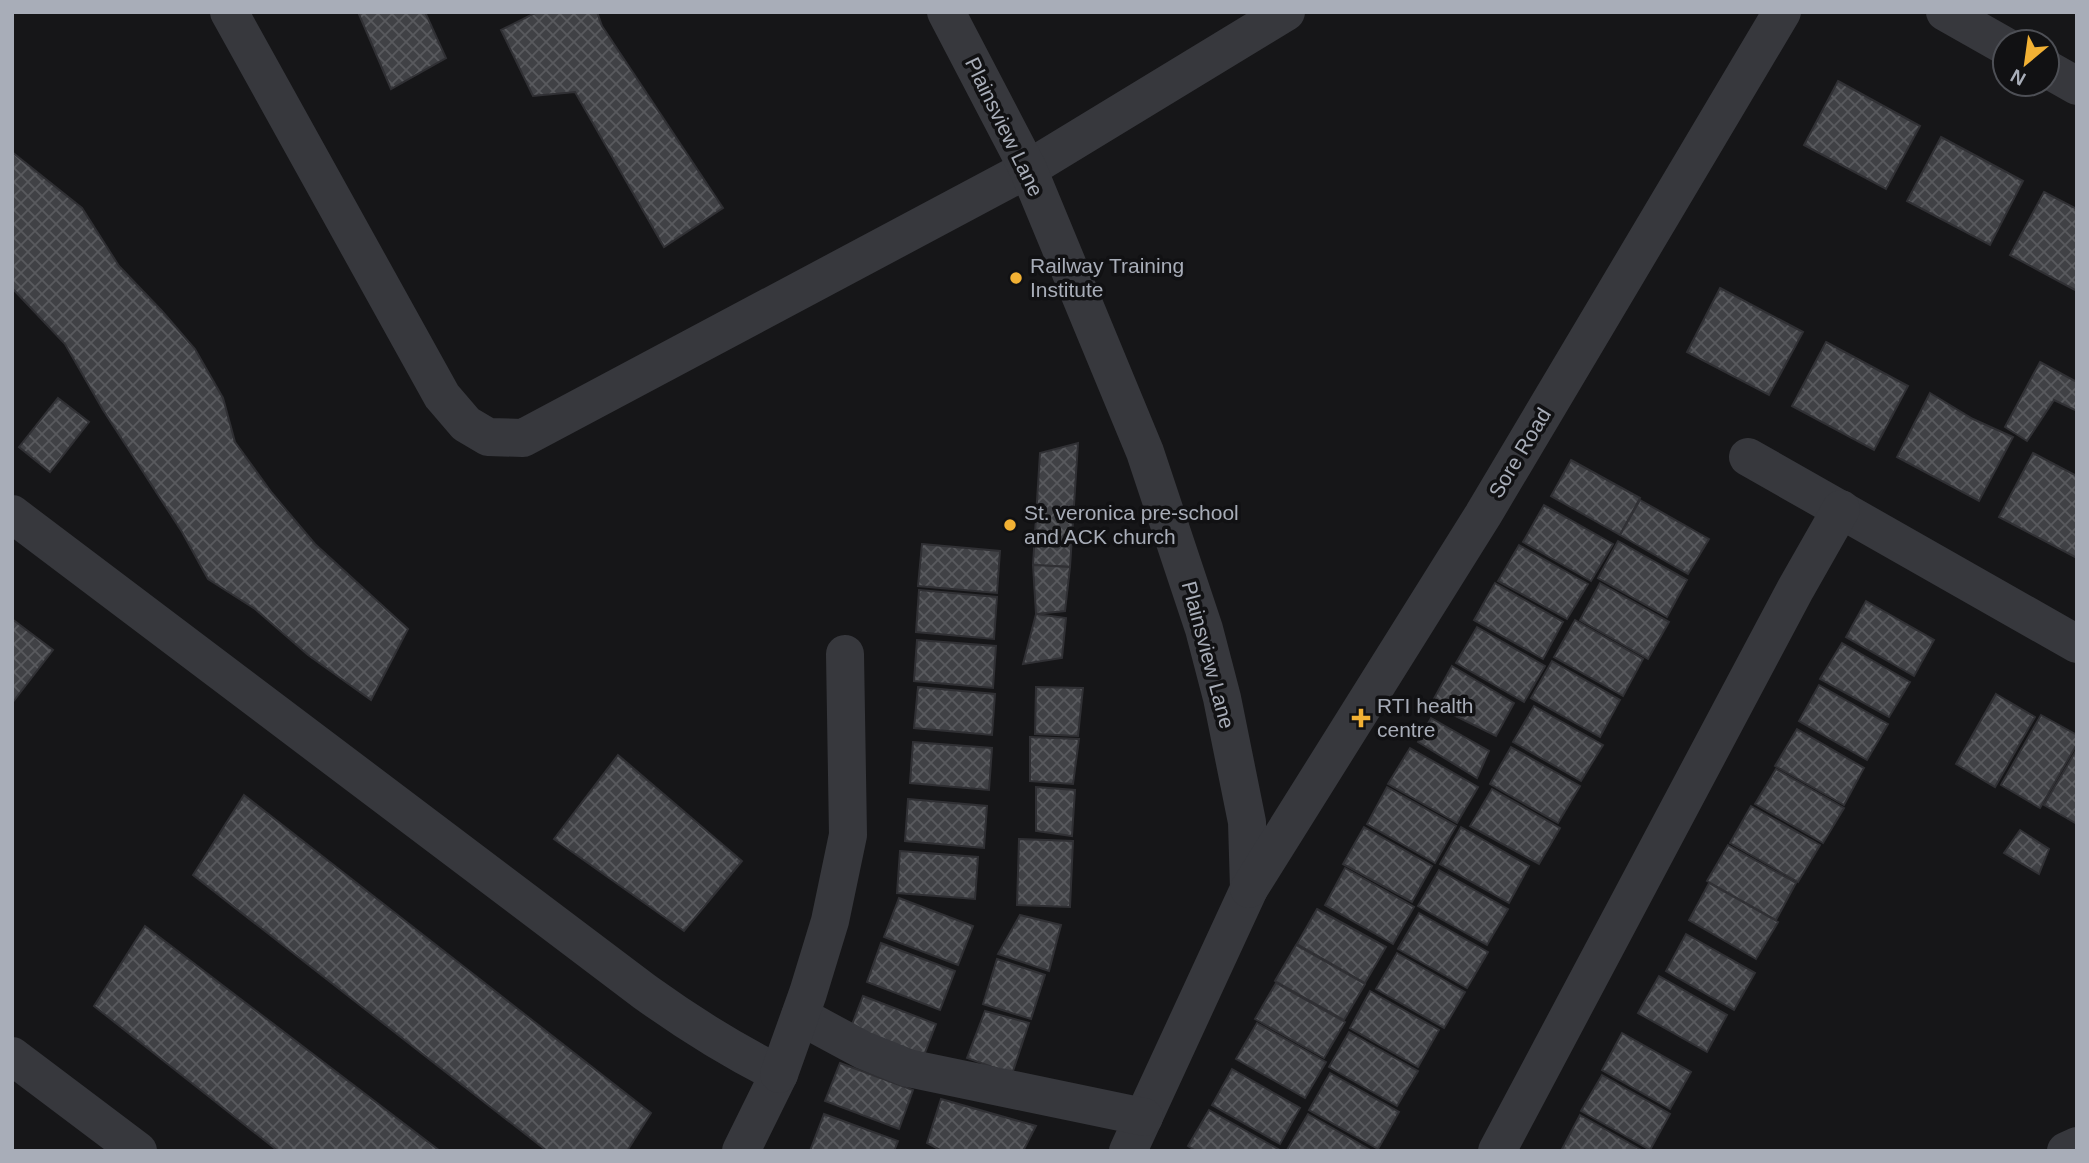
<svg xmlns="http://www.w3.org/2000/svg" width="2089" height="1163" viewBox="0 0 2089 1163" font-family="Helvetica,sans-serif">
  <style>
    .building { fill: url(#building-cross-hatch); stroke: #303034; stroke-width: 2 }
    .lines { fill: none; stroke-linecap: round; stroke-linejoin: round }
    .minor { stroke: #37383d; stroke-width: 38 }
    .poi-dot { fill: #f2b134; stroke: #111113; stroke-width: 2.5 }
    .labels { text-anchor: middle; stroke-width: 7; stroke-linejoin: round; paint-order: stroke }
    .street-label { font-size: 21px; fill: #a8adb8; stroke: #111113 }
    .poi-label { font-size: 21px; fill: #a8adb8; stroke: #111113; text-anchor: start }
  </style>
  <defs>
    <pattern id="building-cross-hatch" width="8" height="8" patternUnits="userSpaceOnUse" patternTransform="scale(1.75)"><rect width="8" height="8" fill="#404145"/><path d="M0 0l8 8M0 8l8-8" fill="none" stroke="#595a5e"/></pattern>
  </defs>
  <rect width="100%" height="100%" fill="#161618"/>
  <g class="building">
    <path d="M 358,12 L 425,12 L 446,58 L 391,89 Z"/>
    <path d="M 537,12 L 597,12 L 602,26 L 723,208 L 664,247 L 575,92 L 533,96 L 501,30 Z"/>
    <path d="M 1838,81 L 1920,126 L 1886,189 L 1804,145 Z"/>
    <path d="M 1941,137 L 2023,181 L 1990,245 L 1907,201 Z"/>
    <path d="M 12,152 L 82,208 L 119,266 L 162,311 L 195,349 L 223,398 L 235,442 L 272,493 L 315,544 L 408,629 L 371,700 L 308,655 L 255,609 L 208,579 L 182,532 L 103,410 L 65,344 L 12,288 Z"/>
    <path d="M 2044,192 L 2077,209 L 2077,291 L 2010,255 Z"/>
    <path d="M 1720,288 L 1803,332 L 1769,395 L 1687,352 Z"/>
    <path d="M 1826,342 L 1908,386 L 1874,450 L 1792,406 Z"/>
    <path d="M 2040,362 L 2077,382 L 2077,411 L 2054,400 L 2027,441 L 2005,427 Z"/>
    <path d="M 1930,393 L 1973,419 L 2013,437 L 1979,501 L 1897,457 Z"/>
    <path d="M 58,398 L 89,422 L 50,472 L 19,447 Z"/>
    <path d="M 1078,443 L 1070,567 L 1033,565 L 1040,453 Z"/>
    <path d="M 2033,453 L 2077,476 L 2077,558 L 1999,517 Z"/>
    <path d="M 1571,460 L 1640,498 L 1620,535 L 1551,496 Z"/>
    <path d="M 1640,500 L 1709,539 L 1688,574 L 1620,535 Z"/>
    <path d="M 1544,505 L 1613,544 L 1591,581 L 1523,542 Z"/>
    <path d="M 1618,541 L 1687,580 L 1667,617 L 1598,578 Z"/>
    <path d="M 922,544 L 1000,551 L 997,593 L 918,586 Z"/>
    <path d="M 1519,545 L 1588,584 L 1567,619 L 1498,581 Z"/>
    <path d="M 1033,565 L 1070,567 L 1065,611 L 1036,614 Z"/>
    <path d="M 1495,583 L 1563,622 L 1543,659 L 1474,620 Z"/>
    <path d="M 1600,583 L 1669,622 L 1648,659 L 1580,620 Z"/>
    <path d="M 919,590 L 997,597 L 994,639 L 916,632 Z"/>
    <path d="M 1866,601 L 1934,640 L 1914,676 L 1846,637 Z"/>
    <path d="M 1036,614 L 1066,618 L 1062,658 L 1023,664 Z"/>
    <path d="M 12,619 L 53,650 L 12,703 Z"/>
    <path d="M 1575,620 L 1643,659 L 1623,696 L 1554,657 Z"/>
    <path d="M 1477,627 L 1545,666 L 1524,702 L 1456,663 Z"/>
    <path d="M 917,640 L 996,646 L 993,688 L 914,681 Z"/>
    <path d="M 1842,643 L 1910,682 L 1889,717 L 1820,679 Z"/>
    <path d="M 1552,661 L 1620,700 L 1600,737 L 1531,698 Z"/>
    <path d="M 1452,666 L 1514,703 L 1496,736 L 1431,704 Z"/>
    <path d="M 1819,685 L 1888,724 L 1867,760 L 1799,721 Z"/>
    <path d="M 918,687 L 995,694 L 992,735 L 914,728 Z"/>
    <path d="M 1036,687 L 1083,688 L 1078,736 L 1035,734 Z"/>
    <path d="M 1996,694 L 2035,717 L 1995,787 L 1956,764 Z"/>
    <path d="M 1534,706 L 1603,745 L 1581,781 L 1513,742 Z"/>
    <path d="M 2041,715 L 2077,735 L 2077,744 L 2040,808 L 2001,785 Z"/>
    <path d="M 1431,718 L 1489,751 L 1477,778 L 1418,742 Z"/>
    <path d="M 1797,729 L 1864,768 L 1844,805 L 1775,766 Z"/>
    <path d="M 1030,737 L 1079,739 L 1073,784 L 1030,781 Z"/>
    <path d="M 913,742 L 992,748 L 989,790 L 910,783 Z"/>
    <path d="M 1511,747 L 1580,786 L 1558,823 L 1490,784 Z"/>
    <path d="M 1410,748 L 1478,787 L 1457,823 L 1388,784 Z"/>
    <path d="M 2077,749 L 2077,824 L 2044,805 Z"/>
    <path d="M 618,755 L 742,861 L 684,931 L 554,839 Z"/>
    <path d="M 1776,769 L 1844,808 L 1823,843 L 1755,804 Z"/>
    <path d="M 1036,787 L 1075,790 L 1072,836 L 1036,831 Z"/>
    <path d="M 1387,787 L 1456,826 L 1435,863 L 1367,824 Z"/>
    <path d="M 1492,789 L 1560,828 L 1539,864 L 1470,826 Z"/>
    <path d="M 244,795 L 651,1113 L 627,1151 L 547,1151 L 193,875 Z"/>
    <path d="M 908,799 L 987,806 L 984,848 L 905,841 Z"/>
    <path d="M 1751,806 L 1820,845 L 1798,882 L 1730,843 Z"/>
    <path d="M 1364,827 L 1432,866 L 1412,902 L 1343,864 Z"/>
    <path d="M 1461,827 L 1529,866 L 1509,903 L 1440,864 Z"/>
    <path d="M 2020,830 L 2049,849 L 2039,874 L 2004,853 Z"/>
    <path d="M 1019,839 L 1073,841 L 1070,907 L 1017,905 Z"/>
    <path d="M 1728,845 L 1796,883 L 1776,920 L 1707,881 Z"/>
    <path d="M 900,851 L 978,857 L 975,899 L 897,893 Z"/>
    <path d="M 1345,868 L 1414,907 L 1393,944 L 1325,905 Z"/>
    <path d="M 1439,870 L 1508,909 L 1487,945 L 1418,906 Z"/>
    <path d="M 1709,883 L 1778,922 L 1756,959 L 1689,920 Z"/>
    <path d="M 899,898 L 973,926 L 958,965 L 884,937 Z"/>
    <path d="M 1317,909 L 1386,947 L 1365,983 L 1297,944 Z"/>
    <path d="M 1419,913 L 1488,952 L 1467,988 L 1398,949 Z"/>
    <path d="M 1020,915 L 1061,925 L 1049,971 L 998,954 Z"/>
    <path d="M 145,926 L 440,1151 L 278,1151 L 94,1006 Z"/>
    <path d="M 1686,934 L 1755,973 L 1734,1010 L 1666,971 Z"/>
    <path d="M 881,943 L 955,971 L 940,1010 L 867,982 Z"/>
    <path d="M 1296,945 L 1365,984 L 1344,1020 L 1275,981 Z"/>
    <path d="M 1397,953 L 1465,992 L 1444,1028 L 1376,989 Z"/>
    <path d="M 997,959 L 1045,975 L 1031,1019 L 983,1004 Z"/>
    <path d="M 1659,976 L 1727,1015 L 1707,1052 L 1638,1013 Z"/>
    <path d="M 1276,983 L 1345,1022 L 1324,1058 L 1255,1019 Z"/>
    <path d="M 1370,991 L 1439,1030 L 1418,1067 L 1350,1028 Z"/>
    <path d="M 863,996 L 936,1024 L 921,1063 L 848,1035 Z"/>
    <path d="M 985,1011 L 1029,1023 L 1012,1074 L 967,1058 Z"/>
    <path d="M 1257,1023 L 1326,1062 L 1305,1098 L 1236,1059 Z"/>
    <path d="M 1349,1032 L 1418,1071 L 1397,1106 L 1329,1067 Z"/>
    <path d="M 1622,1033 L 1691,1072 L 1670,1109 L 1602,1070 Z"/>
    <path d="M 840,1063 L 913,1090 L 899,1129 L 825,1101 Z"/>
    <path d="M 1232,1069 L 1300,1108 L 1280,1144 L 1212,1105 Z"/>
    <path d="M 1330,1073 L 1399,1112 L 1378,1149 L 1309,1110 Z"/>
    <path d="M 1602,1075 L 1670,1114 L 1650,1150 L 1581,1111 Z"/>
    <path d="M 941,1099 L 1036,1126 L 1023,1151 L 942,1151 L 927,1143 Z"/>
    <path d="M 1209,1110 L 1278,1149 L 1276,1151 L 1196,1151 L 1188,1146 Z"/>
    <path d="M 824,1114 L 898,1141 L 894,1151 L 810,1151 Z"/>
    <path d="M 1308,1114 L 1372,1151 L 1287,1150 Z"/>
    <path d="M 1580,1115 L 1643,1151 L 1561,1151 Z"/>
  </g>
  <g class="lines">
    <g class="minor">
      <path d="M 229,12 L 442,396 L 466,424 L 488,437 L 523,438 L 1028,169 L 1286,12"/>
      <path d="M 946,12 L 1028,169 L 1145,452 L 1204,629 L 1222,698 L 1247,822 L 1249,889 L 1128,1151"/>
      <path d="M 1945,12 L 2005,46"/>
      <path d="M 2047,69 L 2077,86"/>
      <path d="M 1748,457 L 2077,644"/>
      <path d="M 12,514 L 645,992 C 688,1023 731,1050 779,1074 L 741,1151"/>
      <path d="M 1249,889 L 1483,515 L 1782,12"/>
      <path d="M 800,1016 L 863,1050 L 908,1068 L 1144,1117"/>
      <path d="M 12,1056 L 138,1151"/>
      <path d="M 779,1074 L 808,993 L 830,921 L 848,835 L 845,654"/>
      <path d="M 1497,1151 L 1795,590 L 1841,509"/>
      <path d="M 2066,1151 L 2077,1146"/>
    </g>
  </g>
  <g class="poi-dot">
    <circle cx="1016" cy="278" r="7"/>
    <circle cx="1010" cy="525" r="7"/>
    <path d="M1357.5 707.5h7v7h7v7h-7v7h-7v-7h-7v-7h7z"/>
  </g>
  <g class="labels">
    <g class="street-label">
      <text transform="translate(1004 127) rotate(64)" y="7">Plainsview Lane</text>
      <text transform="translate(1520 453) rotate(-59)" y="7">Sore Road</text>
      <text transform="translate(1208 655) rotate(75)" y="7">Plainsview Lane</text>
    </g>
    <g class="poi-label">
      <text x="1030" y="273">Railway Training<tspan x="1030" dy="24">Institute</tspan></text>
      <text x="1024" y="520">St. veronica pre-school<tspan x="1024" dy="24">and ACK church</tspan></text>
      <text x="1377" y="713">RTI health<tspan x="1377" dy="24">centre</tspan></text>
    </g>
  </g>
  <rect width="2089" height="1163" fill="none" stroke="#a8adb8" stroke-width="28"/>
  <g transform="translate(2026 63) rotate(209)"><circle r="33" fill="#111113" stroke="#4d4f55" stroke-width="2"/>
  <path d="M0-5L12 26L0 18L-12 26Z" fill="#f2b134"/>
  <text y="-10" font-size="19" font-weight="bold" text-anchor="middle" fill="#a8adb8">N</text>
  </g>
</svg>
